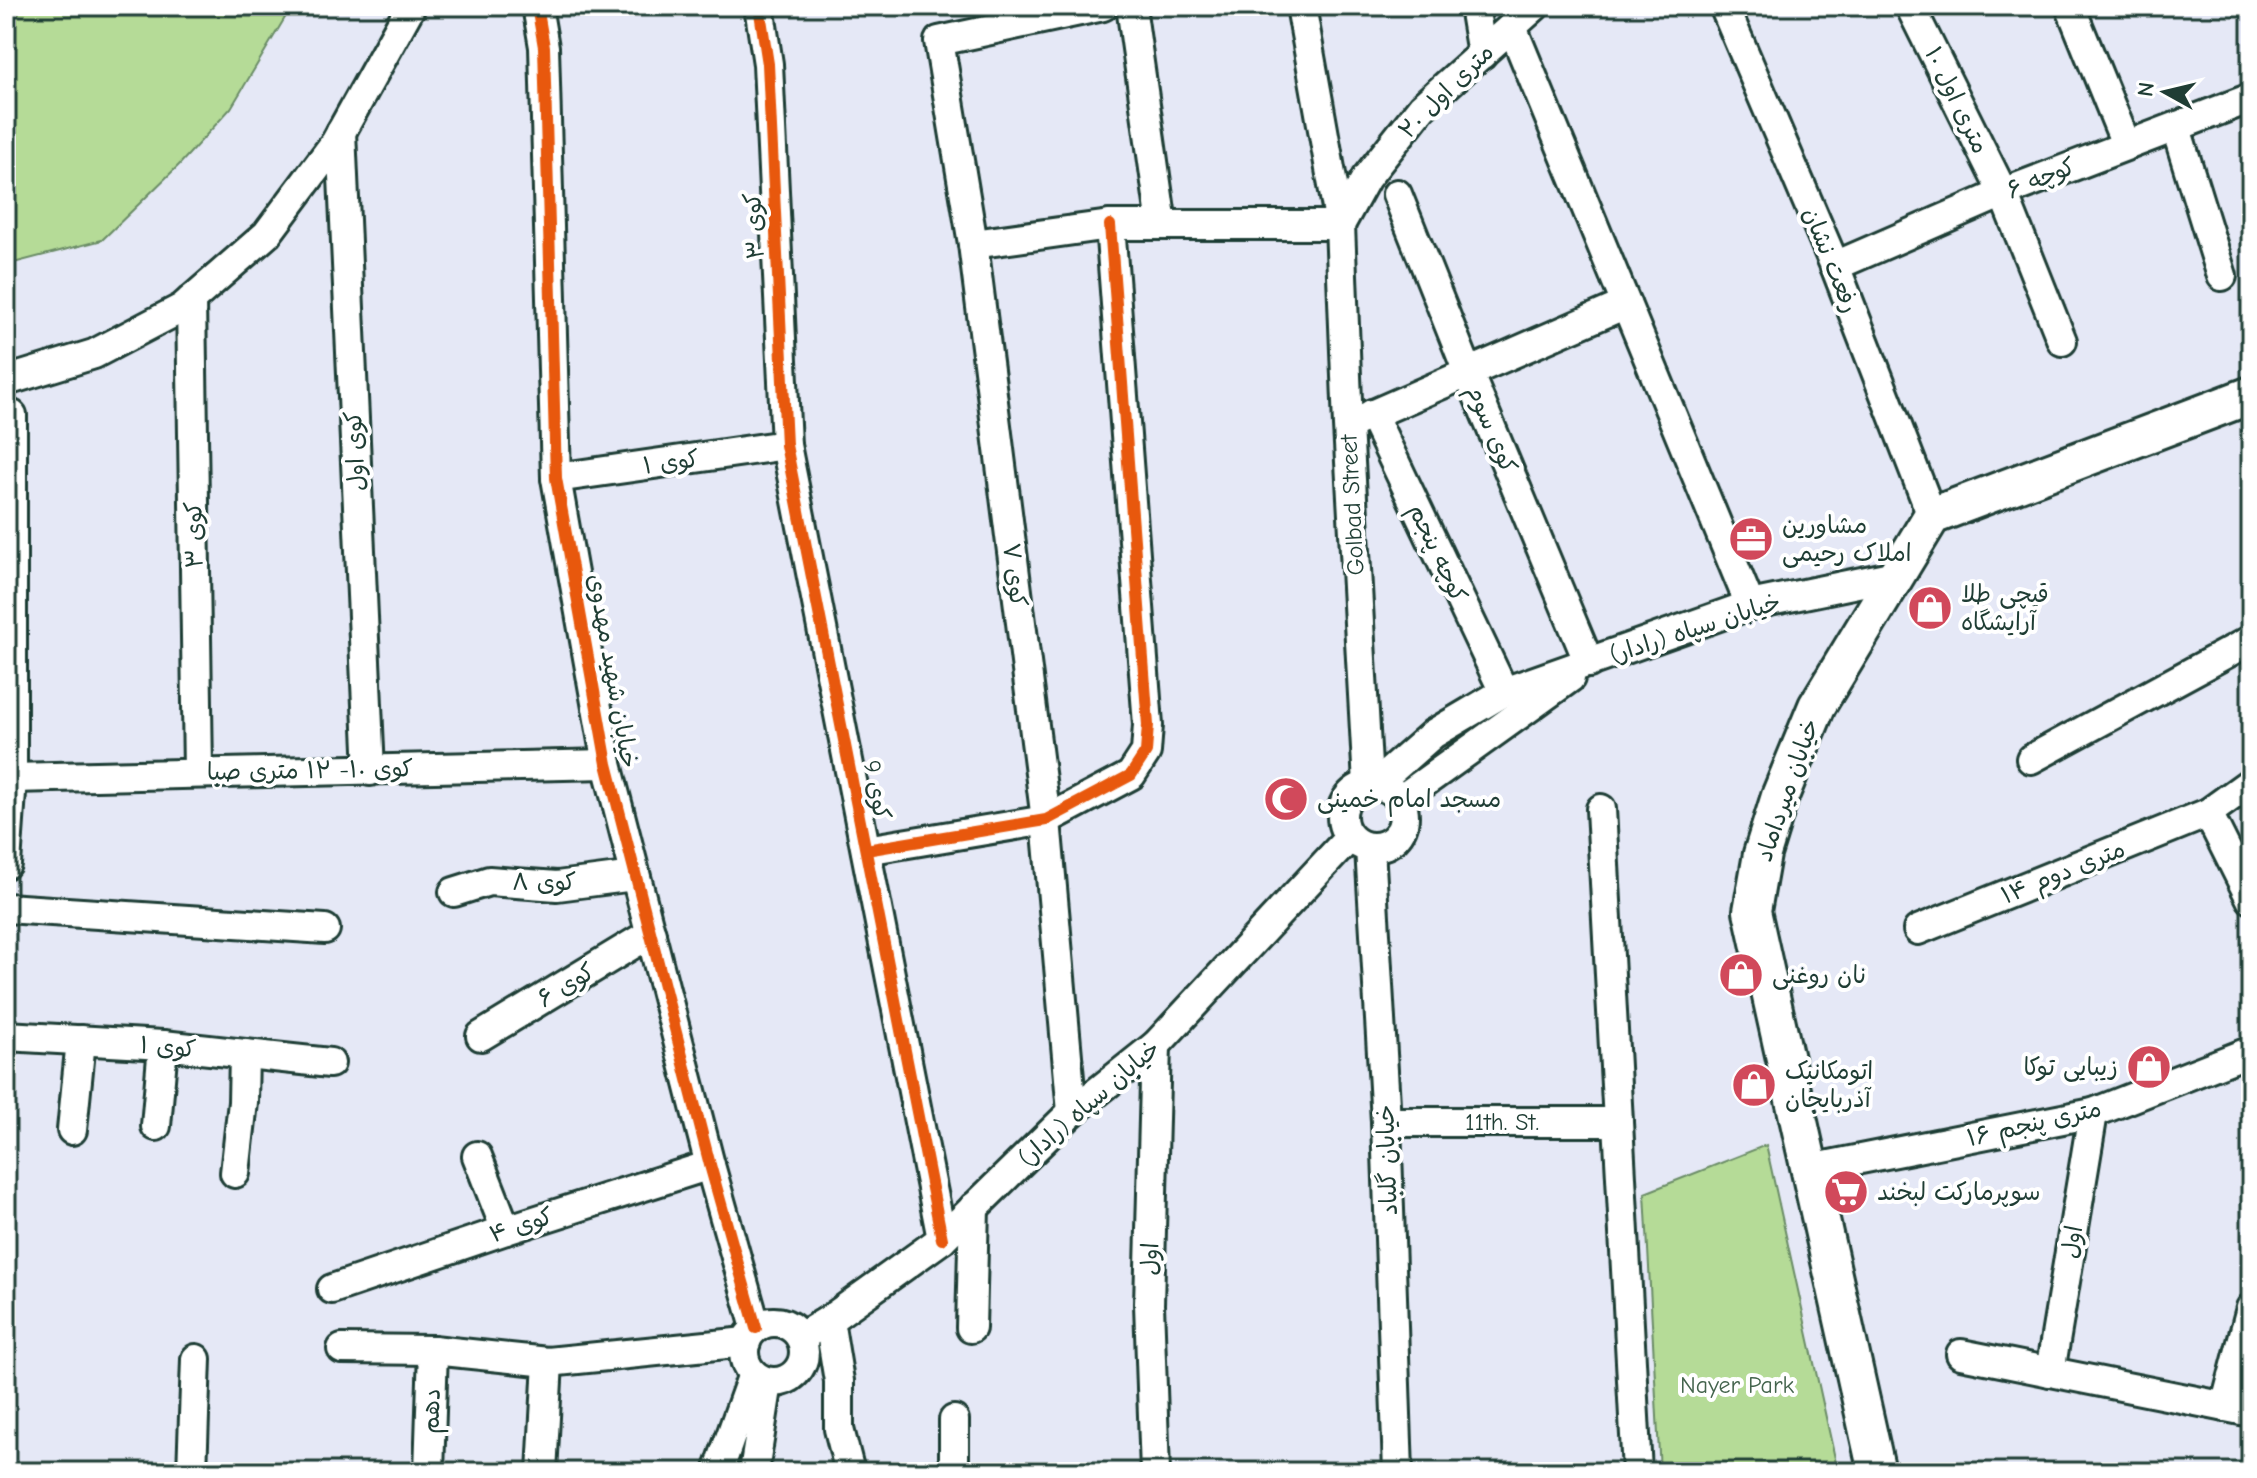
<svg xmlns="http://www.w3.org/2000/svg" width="2257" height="1478" viewBox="0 0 2257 1478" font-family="'Comic Neue','Playpen Sans Arabic',sans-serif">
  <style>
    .green { fill: #b5db97; stroke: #6a8c66; stroke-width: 2 }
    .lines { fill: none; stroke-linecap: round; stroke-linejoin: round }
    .minor-casing { stroke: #1f3d34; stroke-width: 34 }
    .major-casing { stroke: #1f3d34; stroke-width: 42 }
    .minor { stroke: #fff; stroke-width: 28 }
    .major { stroke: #fff; stroke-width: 36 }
    .cycleway-casing { stroke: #fff; stroke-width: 17 }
    .cycleway { stroke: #e8590c; stroke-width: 12 }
    .labels { text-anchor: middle; stroke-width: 8; stroke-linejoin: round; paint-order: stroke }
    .street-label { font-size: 24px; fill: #1f3d34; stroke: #fff }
    .poi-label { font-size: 24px; fill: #1f3d34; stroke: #fff; text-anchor: start }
    .park-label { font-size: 24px; fill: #44644d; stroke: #fff }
  </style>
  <rect width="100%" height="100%" fill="#e5e8f6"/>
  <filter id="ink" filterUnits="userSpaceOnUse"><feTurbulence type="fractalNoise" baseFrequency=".0125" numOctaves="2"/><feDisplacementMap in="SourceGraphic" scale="16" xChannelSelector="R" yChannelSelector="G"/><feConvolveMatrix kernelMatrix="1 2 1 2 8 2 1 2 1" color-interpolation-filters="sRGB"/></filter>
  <g filter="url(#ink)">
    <g class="green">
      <path d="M 6,6 L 292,6 L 231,108 L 179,165 L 102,240 L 6,265 Z"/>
      <path d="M 1766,1145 L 1838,1472 L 1660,1472 L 1645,1193 Z"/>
    </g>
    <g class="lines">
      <g class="minor-casing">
        <g id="minor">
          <path d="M 537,6 L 544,47 L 556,478 L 607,764 L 710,1165 L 756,1328"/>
          <path d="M 759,6 L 768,64 L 786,445 L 942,1239"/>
          <path d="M 1131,6 L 1162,225"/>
          <path d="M 1301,6 L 1340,225 L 1348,426 L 1368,784"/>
          <path d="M 1474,6 L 1482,54"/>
          <path d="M 1724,6 L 1835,266 L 1932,516"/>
          <path d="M 1910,6 L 2003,193 L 2062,341"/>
          <path d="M 2070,6 L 2126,144"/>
          <path d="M 1512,27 L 1750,605"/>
          <path d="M 2176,128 L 2222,276"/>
          <path d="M 341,132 L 370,771"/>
          <path d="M 1397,194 L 1468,372 L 1589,663"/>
          <path d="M 1340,225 L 1366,178 L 1422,107 L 1535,6"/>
          <path d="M 973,244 L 1110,225 L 1340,225"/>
          <path d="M 1835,266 L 2003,193 L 2251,98"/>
          <path d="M 191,300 L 198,771"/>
          <path d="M 6,381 L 94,354 L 182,308 L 267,234 L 335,143 L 411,6"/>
          <path d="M 1372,414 L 1504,692"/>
          <path d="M 1355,422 L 1626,304"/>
          <path d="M 556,478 L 786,445"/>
          <path d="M 2031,759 L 2251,640"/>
          <path d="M 12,778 L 607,764"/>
          <path d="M 1376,784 L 1433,734 L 1504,692 L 1750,605 L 1896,575"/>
          <circle cx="1373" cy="816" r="31"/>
          <path d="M 1400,800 L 1570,678"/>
          <path d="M 1601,809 L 1637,1472"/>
          <path d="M 2208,813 L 2251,899"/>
          <path d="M 1370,848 L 1386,1122 L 1398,1472"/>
          <path d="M 866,850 L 1046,820 L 1131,775 L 1146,752 L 1148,725 L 1110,225"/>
          <path d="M 6,864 L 12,778 L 12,415"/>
          <path d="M 454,892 L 489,881 L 557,886 L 634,876"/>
          <path d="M 6,908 L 325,929"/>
          <path d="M 1918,930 L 2208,813 L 2251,782"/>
          <path d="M 6,1036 L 163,1045 L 330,1063"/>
          <path d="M 481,1036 L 651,933"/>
          <path d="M 1072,1112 L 1046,820 L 973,244 L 939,41 L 1103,6"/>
          <path d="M 1386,1122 L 1618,1122"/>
          <path d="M 156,1126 L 163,1045"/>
          <path d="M 72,1130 L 81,1040"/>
          <path d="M 477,1156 L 506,1230"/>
          <path d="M 1810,1169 L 2093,1113 L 2251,1051"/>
          <path d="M 235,1173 L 243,1102 L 244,1054"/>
          <path d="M 332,1289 L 506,1230 L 710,1165"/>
          <path d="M 829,1320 L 839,1381 L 839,1429 L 850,1472"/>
          <circle cx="774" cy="1352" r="30"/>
          <path d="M 971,1328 L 974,1207"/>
          <path d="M 801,1337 L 829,1320 L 942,1239 L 1072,1112 L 1156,1045 L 1349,838"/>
          <path d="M 342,1349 L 433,1350 L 548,1362 L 746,1342"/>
          <path d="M 1961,1354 L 2251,1412"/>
          <path d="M 2050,1372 L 2093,1113"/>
          <path d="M 2225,1407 L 2251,1308"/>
          <path d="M 954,1420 L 954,1472"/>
          <path d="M 192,1472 L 196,1359"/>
          <path d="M 429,1472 L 433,1350"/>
          <path d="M 542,1472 L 548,1362"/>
          <path d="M 718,1472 L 753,1374"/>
          <path d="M 754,1472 L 768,1382"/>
          <path d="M 1155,1472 L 1149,1304 L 1156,1045"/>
        </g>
      </g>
      <g class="major-casing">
        <path id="major" d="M 1877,1472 L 1752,911 L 1762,854 L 1780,796 L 1817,706 L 1932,516 L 2251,395"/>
      </g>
      <use href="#minor" class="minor"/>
      <use href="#major" class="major"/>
      <g class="cycleway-casing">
        <g id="cycleway">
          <path d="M 537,6 L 544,47 L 556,478 L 607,764 L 710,1165 L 756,1328"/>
          <path d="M 759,6 L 768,64 L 786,445 L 942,1239"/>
          <path d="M 866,850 L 1046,820 L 1131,775 L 1146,752 L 1148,725 L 1110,225"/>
        </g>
      </g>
      <use href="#cycleway" class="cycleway"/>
    </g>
  </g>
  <defs>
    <g id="office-disc" transform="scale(2.3)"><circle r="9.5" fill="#d1495b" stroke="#fff"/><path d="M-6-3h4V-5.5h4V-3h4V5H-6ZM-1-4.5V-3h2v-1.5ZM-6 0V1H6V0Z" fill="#fff"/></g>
    <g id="shop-disc" transform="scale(2.3)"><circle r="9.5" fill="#d1495b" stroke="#fff"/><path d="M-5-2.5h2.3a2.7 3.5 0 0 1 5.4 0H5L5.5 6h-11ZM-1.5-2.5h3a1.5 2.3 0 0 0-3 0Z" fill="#fff"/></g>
    <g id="mosque-disc" transform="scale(2.3)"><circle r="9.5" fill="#d1495b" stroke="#fff"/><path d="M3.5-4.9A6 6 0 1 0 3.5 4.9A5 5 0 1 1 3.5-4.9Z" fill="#fff"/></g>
    <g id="supermarket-disc" transform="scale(2.3)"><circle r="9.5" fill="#d1495b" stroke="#fff"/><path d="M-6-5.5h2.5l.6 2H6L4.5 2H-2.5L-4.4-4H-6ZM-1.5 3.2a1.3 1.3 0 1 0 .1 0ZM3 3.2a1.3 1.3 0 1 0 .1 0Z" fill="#fff"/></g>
  </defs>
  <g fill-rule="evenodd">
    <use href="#office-disc" x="1751" y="539"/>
    <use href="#shop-disc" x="1930" y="608"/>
    <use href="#mosque-disc" x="1286" y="799"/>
    <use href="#shop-disc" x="1741" y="975"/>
    <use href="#shop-disc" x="2149" y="1067"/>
    <use href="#shop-disc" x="1754" y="1085"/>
    <use href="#supermarket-disc" x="1846" y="1192"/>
  </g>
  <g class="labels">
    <g class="street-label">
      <text transform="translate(1446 91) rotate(-45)" y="8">۲۰ متری اول</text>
      <text transform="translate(1957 100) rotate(64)" y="8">۱۰ متری اول</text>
      <text transform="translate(2041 178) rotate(-22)" y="8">کوچه ۶</text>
      <text transform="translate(754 226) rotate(-93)" y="8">کوی ۳</text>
      <text transform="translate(1831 260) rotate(68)" y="8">رفعت نشان</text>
      <text transform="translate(1492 429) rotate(67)" y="8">کوی سوم</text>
      <text transform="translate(355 451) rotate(-93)" y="8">کوی اول</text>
      <text transform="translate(671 462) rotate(-8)" y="8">کوی ۱</text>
      <text transform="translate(1352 505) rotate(-93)" y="8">Golbad Street</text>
      <text transform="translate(194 535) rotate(-91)" y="8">کوی ۳</text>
      <text transform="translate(1438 553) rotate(65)" y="8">کوچه پنجم</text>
      <text transform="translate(1015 575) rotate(83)" y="8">کوی ۷</text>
      <text transform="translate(1695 628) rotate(-18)" y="8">خیابان سپاه (رادار)</text>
      <text transform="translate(613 671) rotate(80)" y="8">خیابان شهید مهدوی</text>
      <text transform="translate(310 770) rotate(-1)" y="8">کوی ۱۰- ۱۲ متری صبا</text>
      <text transform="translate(877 790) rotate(79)" y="8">کوی 9</text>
      <text transform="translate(1787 790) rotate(-71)" y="8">خیابان میرداماد</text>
      <text transform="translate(2063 872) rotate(-22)" y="8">۱۴ متری دوم</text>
      <text x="544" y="890">کوی ۸</text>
      <text transform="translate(566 985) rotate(-31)" y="8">کوی ۶</text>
      <text transform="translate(168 1047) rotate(5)" y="8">کوی ۱</text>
      <text transform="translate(1089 1103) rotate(-41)" y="8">خیابان سپاه (رادار)</text>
      <text x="1502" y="1130">11th. St.</text>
      <text transform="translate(2034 1123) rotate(-13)" y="8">۱۶ متری پنجم</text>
      <text transform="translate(1387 1160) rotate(-92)" y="8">خیابان گلباد</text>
      <text transform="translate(521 1225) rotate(-18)" y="8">کوی ۴</text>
      <text transform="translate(2072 1242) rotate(-81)" y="8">اول</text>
      <text transform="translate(1150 1259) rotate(-88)" y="8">اول</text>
      <text transform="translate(431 1411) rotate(-88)" y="8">دهم</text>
    </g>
    <g class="poi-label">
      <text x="1782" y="533">مشاورین<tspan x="1782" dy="28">املاک رحیمی</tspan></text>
      <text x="1961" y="602">قیچی طلا<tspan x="1961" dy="28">آرایشگاه</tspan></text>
      <text x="1317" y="807">مسجد امام خمینی</text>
      <text x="1772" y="983">نان روغنی</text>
      <text x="2118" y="1075" text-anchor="end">زیبایی توکا</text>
      <text x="1785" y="1079">اتومکانیک<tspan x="1785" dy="28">آذربایجان</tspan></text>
      <text x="1877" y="1200">سوپرمارکت لبخند</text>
    </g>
    <g class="park-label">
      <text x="1737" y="1393">Nayer Park</text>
    </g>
  </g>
  <rect width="2257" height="1478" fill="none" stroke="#fff" stroke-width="32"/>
  <rect x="16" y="16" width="2225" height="1446" fill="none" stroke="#1f3d34" stroke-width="3" filter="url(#ink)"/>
  <g transform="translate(2165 92) rotate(278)" stroke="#ffffff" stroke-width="6" paint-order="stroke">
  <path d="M0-6L14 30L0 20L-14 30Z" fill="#1f3d34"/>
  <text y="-12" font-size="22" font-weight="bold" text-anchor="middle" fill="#1f3d34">N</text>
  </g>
</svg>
